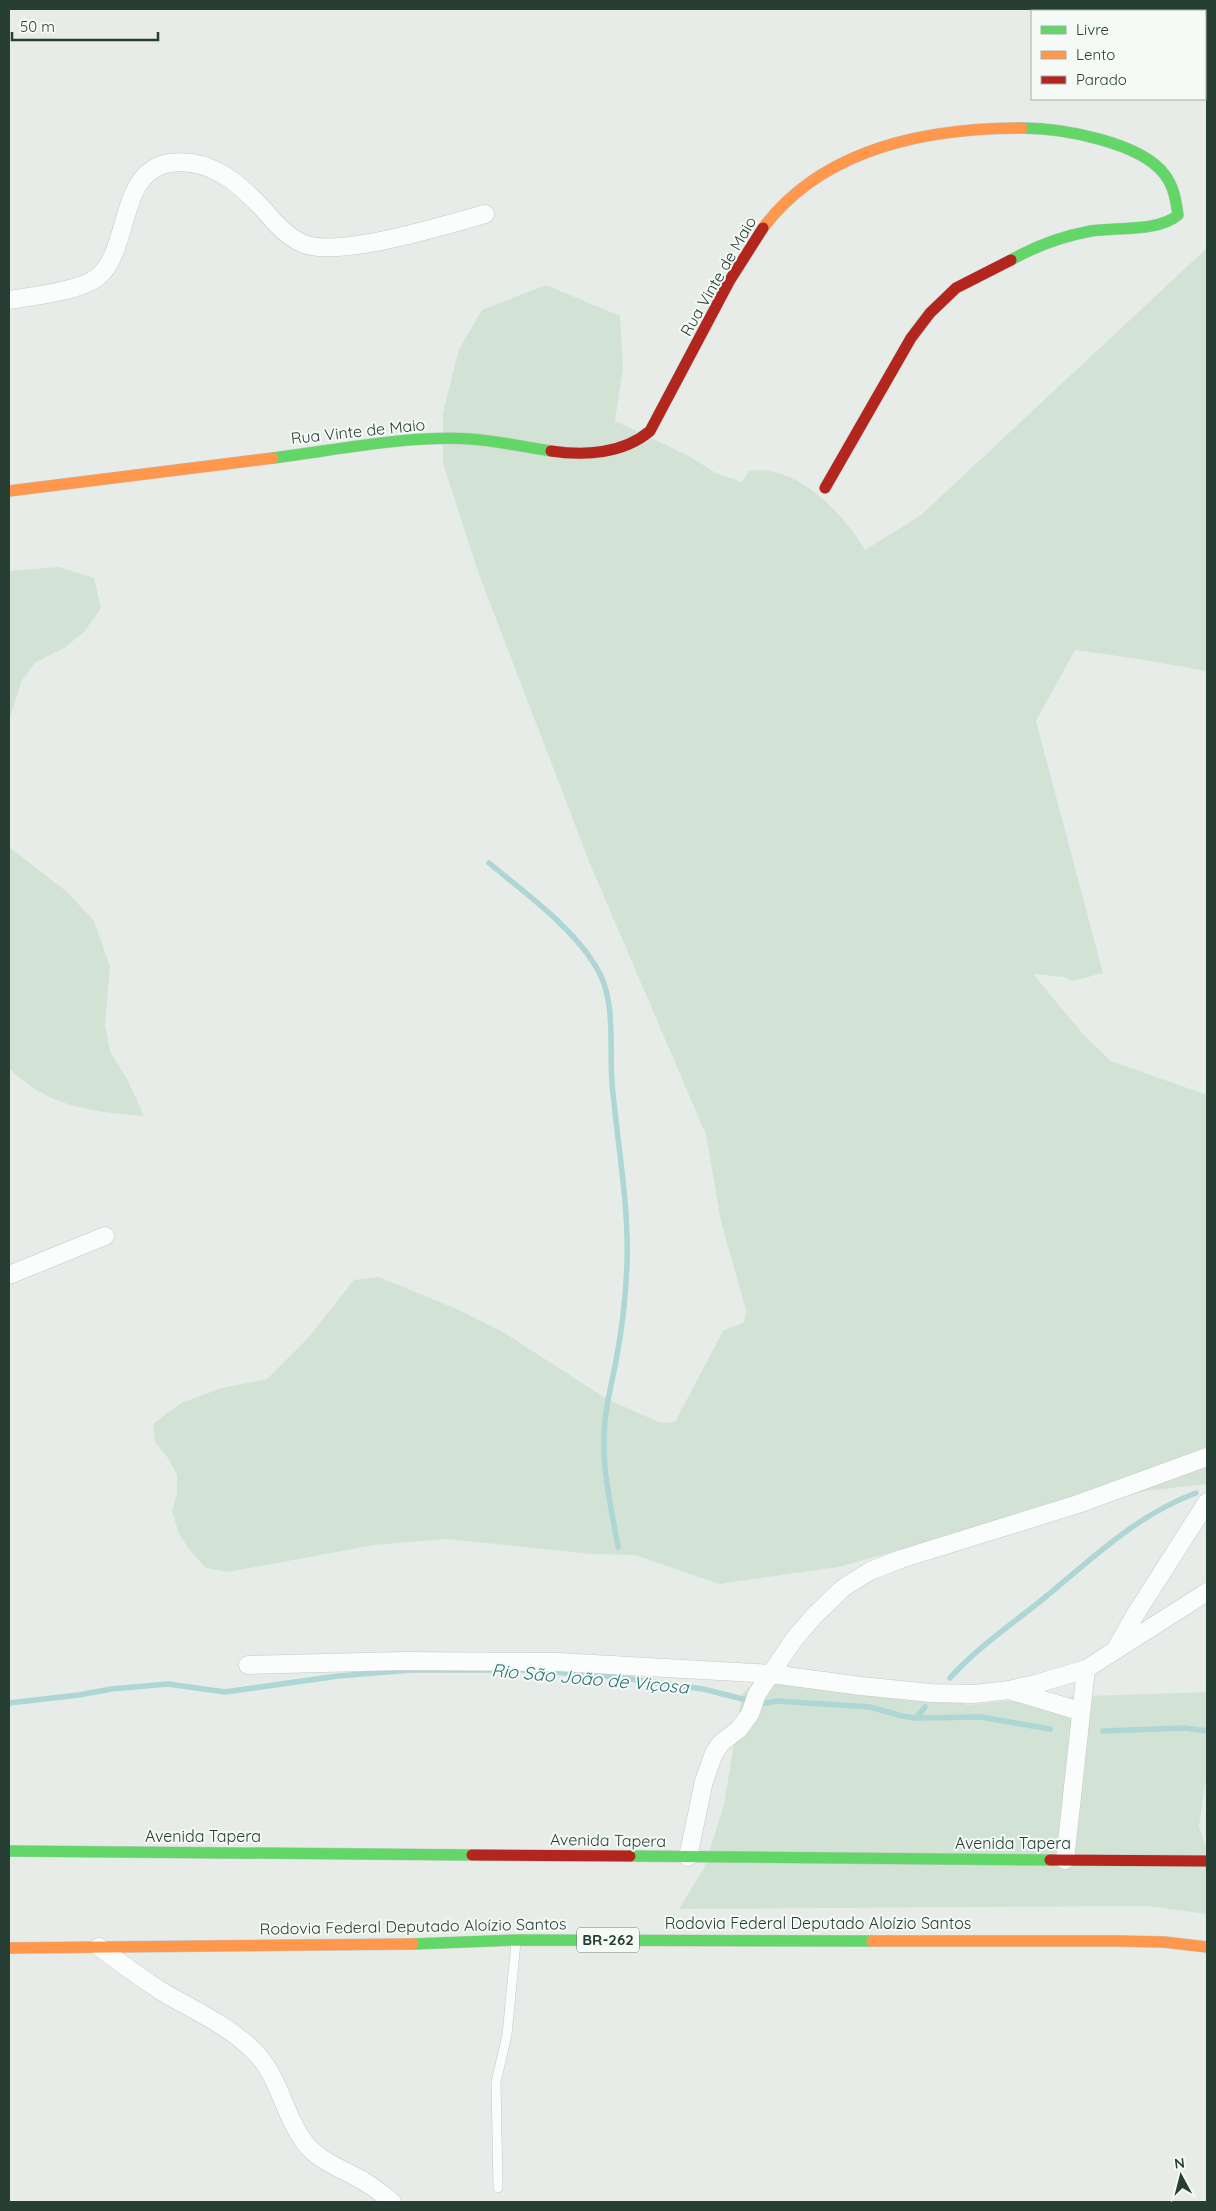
<svg xmlns="http://www.w3.org/2000/svg" width="1216" height="2211" viewBox="0 0 1216 2211" font-family="Quicksand,sans-serif">
  <style>
    .green { fill: #d2e3d5 }
    .lines { fill: none; stroke-linecap: round; stroke-linejoin: round }
    .stream { stroke: #add6d4; stroke-width: 5.5 }
    .lane-casing { stroke: #c4c9c6; stroke-width: 10 }
    .street-casing { stroke: #c4c9c6; stroke-width: 19 }
    .fast-casing { stroke: #c3c9c6; stroke-width: 12 }
    .slow-casing { stroke: #c3c9c6; stroke-width: 12 }
    .jam-casing { stroke: #c3c9c6; stroke-width: 12 }
    .lane { stroke: #fbfcfc; stroke-width: 9 }
    .street { stroke: #fbfcfc; stroke-width: 18 }
    .fast { stroke: #63d668; stroke-width: 11 }
    .slow { stroke: #ff974d; stroke-width: 11 }
    .jam { stroke: #b3261e; stroke-width: 11 }
    .labels { text-anchor: middle; stroke-width: 4; stroke-linejoin: round; paint-order: stroke }
    .shield { fill: #f6faf7; stroke: #64766e; stroke-width: 1 }
    .shield-label { font-size: 15px; font-weight: bold; fill: #263e33 }
    .street-label { font-size: 16px; fill: #263e33; stroke: #f6faf7 }
    .water-label { font-size: 18px; font-style: italic; fill: #267473; stroke: #f6faf7 }
  </style>
  <rect width="100%" height="100%" fill="#e7ece9"/>
  <g class="green">
    <path d="M 1207,248 L 1207,671 L 1132,658 L 1075,650 L 1036,721 L 1103,973 L 1073,981 L 1064,977 L 1033,974 L 1083,1034 L 1111,1061 L 1207,1095 L 1207,1484 L 1145,1491 L 1070,1512 L 938,1540 L 838,1567 L 719,1584 L 635,1555 L 592,1554 L 446,1539 L 374,1545 L 228,1572 L 206,1568 L 189,1549 L 179,1534 L 172,1511 L 177,1494 L 177,1475 L 168,1458 L 155,1442 L 153,1424 L 181,1403 L 222,1388 L 267,1379 L 308,1338 L 354,1280 L 379,1277 L 459,1310 L 503,1332 L 607,1399 L 661,1423 L 675,1422 L 723,1331 L 744,1322 L 746,1310 L 721,1222 L 706,1135 L 590,864 L 477,569 L 443,463 L 443,413 L 459,349 L 482,310 L 546,285 L 620,316 L 623,368 L 615,421 L 689,456 L 716,473 L 742,482 L 749,471 C 796,463 843,513 865,550 L 920,516 Z"/>
    <path d="M 59,567 L 94,578 L 101,608 L 84,632 L 64,648 L 36,662 L 22,680 L 9,720 L 9,571 Z"/>
    <path d="M 9,847 L 67,892 L 94,921 L 110,966 L 105,1025 L 110,1051 L 128,1081 L 144,1116 C 93,1112 47,1107 9,1068 Z"/>
    <path d="M 760,1677 L 942,1688 L 967,1705 L 1032,1698 L 1207,1692 L 1207,1771 L 1199,1826 L 1207,1851 L 1207,1914 L 1147,1906 L 679,1909 L 704,1868 L 724,1805 L 742,1694 Z"/>
  </g>
  <g class="lines">
    <g class="stream">
      <path d="M 489,863 C 524,892 570,925 595,965 C 617,999 609,1044 612,1083 C 617,1141 629,1204 627,1263 C 626,1295 622,1329 616,1361 C 611,1387 604,1412 604,1439 C 603,1475 612,1512 618,1547"/>
      <path d="M 950,1678 C 977,1648 1012,1624 1043,1599 C 1092,1559 1136,1515 1196,1493"/>
      <path d="M 9,1703 L 79,1695 L 111,1689 L 168,1684 L 225,1692 L 338,1676 L 411,1670 L 528,1670 L 616,1677 L 703,1689 L 755,1702 L 766,1703 L 777,1701 L 870,1707 L 902,1716 L 916,1718 L 981,1717 L 1050,1729"/>
      <path d="M 916,1718 L 925,1707"/>
      <path d="M 1103,1731 L 1185,1728 L 1207,1731"/>
    </g>
    <g class="lane-casing">
      <path id="lane" d="M 498,2188 L 496,2082 L 507,2035 L 516,1942"/>
    </g>
    <g class="street-casing">
      <g id="street">
        <path d="M 9,300 C 32,296 82,291 99,276 C 131,247 118,171 170,163 C 209,157 239,183 264,210 C 275,223 287,237 304,244 C 339,258 446,225 485,214"/>
        <path d="M 9,1275 L 105,1236"/>
        <path d="M 1117,1647 L 1135,1615 L 1207,1502"/>
        <path d="M 248,1665 L 403,1661 L 558,1662 L 771,1674 L 861,1686 L 931,1693 L 974,1694 L 1009,1690 L 1039,1683 L 1086,1669 L 1207,1592"/>
        <path d="M 1012,1691 L 1080,1711"/>
        <path d="M 688,1857 L 704,1781 L 714,1753 L 721,1743 L 739,1729 L 750,1714 L 757,1694 L 795,1638 L 815,1615 L 843,1588 L 870,1571 L 901,1559 L 1078,1504 L 1207,1457"/>
        <path d="M 1065,1860 L 1086,1669"/>
        <path d="M 99,1947 C 119,1962 140,1977 161,1991 C 193,2010 226,2024 253,2050 C 280,2076 283,2114 305,2143 C 319,2161 342,2169 362,2180 C 373,2187 383,2194 392,2202"/>
      </g>
    </g>
    <g class="fast-casing">
      <g id="fast">
        <path d="M 1011,260 C 1036,246 1063,236 1091,231 C 1116,227 1158,232 1178,215 C 1176,201 1174,187 1165,175 C 1141,142 1061,128 1022,128"/>
        <path d="M 273,458 C 337,450 407,435 471,439 C 498,441 524,447 551,451"/>
        <path d="M 9,1851 L 472,1855"/>
        <path d="M 630,1856 L 1050,1860"/>
        <path d="M 413,1944 L 517,1940 L 872,1941"/>
      </g>
    </g>
    <g class="slow-casing">
      <g id="slow">
        <path d="M 763,228 C 823,148 928,128 1022,128"/>
        <path d="M 9,491 L 273,458"/>
        <path d="M 872,1941 L 1118,1941 L 1164,1942 L 1207,1947"/>
        <path d="M 9,1948 L 413,1944"/>
      </g>
    </g>
    <g class="jam-casing">
      <g id="jam">
        <path d="M 551,451 C 584,456 623,454 650,431 L 730,280 L 763,228"/>
        <path d="M 825,488 L 911,338 L 930,313 L 956,288 L 1011,260"/>
        <path d="M 472,1855 L 630,1856"/>
        <path d="M 1050,1860 L 1207,1861"/>
      </g>
    </g>
    <use href="#lane" class="lane"/>
    <use href="#street" class="street"/>
    <use href="#fast" class="fast"/>
    <use href="#slow" class="slow"/>
    <use href="#jam" class="jam"/>
  </g>
  <g class="labels">
    <rect class="shield" x="577" y="1927.5" width="62" height="25" rx="4"/>
    <g class="shield-label">
      <text x="608" y="1945">BR-262</text>
    </g>
    <g class="street-label">
      <text transform="translate(718 276) rotate(-60)" y="6">Rua Vinte de Maio</text>
      <text transform="translate(358 431) rotate(-6)" y="6">Rua Vinte de Maio</text>
      <text x="203" y="1842">Avenida Tapera</text>
      <text transform="translate(608 1840) rotate(1)" y="6">Avenida Tapera</text>
      <text x="1013" y="1849">Avenida Tapera</text>
      <text x="818" y="1929">Rodovia Federal Deputado Aloízio Santos</text>
      <text transform="translate(413 1926) rotate(-1)" y="6">Rodovia Federal Deputado Aloízio Santos</text>
    </g>
    <g class="water-label">
      <text transform="translate(590 1679) rotate(5)" y="6">Rio São João de Viçosa</text>
    </g>
  </g>
  <rect width="1216" height="2211" fill="none" stroke="#263e33" stroke-width="20"/>
  <rect x="1031" y="10" width="175" height="90" fill="#f6faf7" stroke="#a3afa9"/>
  <rect x="1041" y="26" width="25" height="8" fill="#63d668" stroke="#a3afa9"/>
  <text x="1076" y="35" font-size="15" fill="#263e33">Livre</text>
  <rect x="1041" y="51" width="25" height="8" fill="#ff974d" stroke="#a3afa9"/>
  <text x="1076" y="60" font-size="15" fill="#263e33">Lento</text>
  <rect x="1041" y="76" width="25" height="8" fill="#b3261e" stroke="#a3afa9"/>
  <text x="1076" y="85" font-size="15" fill="#263e33">Parado</text>
  <g transform="translate(1181 2176) rotate(353)" stroke="#f6faf7" stroke-width="4" paint-order="stroke">
  <path d="M0-4L9 19L0 12L-9 19Z" fill="#263e33"/>
  <text y="-8" font-size="14" font-weight="bold" text-anchor="middle" fill="#263e33">N</text>
  </g>
  <path d="M12 32v8h146v-8" fill="none" stroke="#263e33" stroke-width="2.5"/>
  <text x="20" y="32" font-size="15" fill="#263e33" stroke="#f6faf7" stroke-width="4" paint-order="stroke">50 m</text>
</svg>
